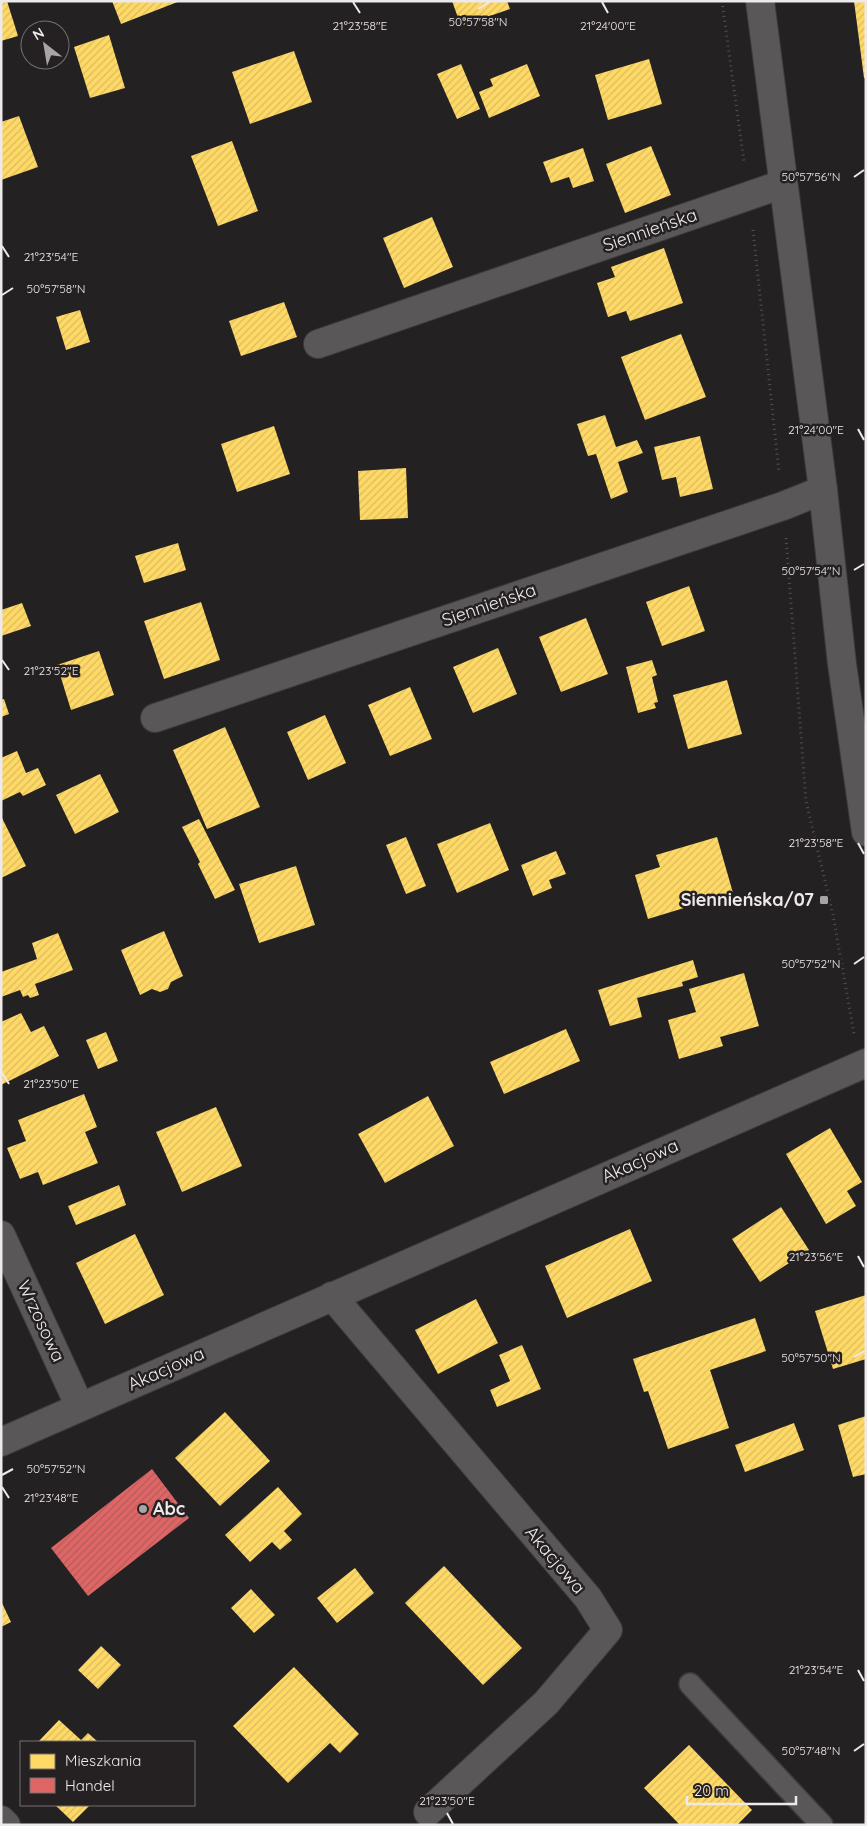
<svg xmlns="http://www.w3.org/2000/svg" width="867" height="1826" viewBox="0 0 867 1826" font-family="Quicksand,sans-serif">
  <style>
    .homes { fill: url(#homes-hatch) }
    .shops { fill: url(#shops-hatch) }
    .lines { fill: none; stroke-linecap: round; stroke-linejoin: round }
    .lane-casing { stroke: #3e3b3d; stroke-width: 24 }
    .street-casing { stroke: #3e3b3d; stroke-width: 30 }
    .secondary-casing { stroke: #3e3b3d; stroke-width: 30 }
    .path { stroke: #545152; stroke-width: 3; stroke-dasharray: 1 4; stroke-linecap: butt }
    .lane { stroke: #5a5758; stroke-width: 21 }
    .street { stroke: #5a5758; stroke-width: 28 }
    .secondary { stroke: #5a5758; stroke-width: 28 }
    .ticks { fill: none; stroke: #eeeaec; stroke-width: 2 }
    .poi-dot { fill: #a7a4a5; stroke: #252022; stroke-width: 2 }
    .labels { text-anchor: middle; stroke-width: 5; stroke-linejoin: round; paint-order: stroke }
    .street-label { font-size: 18px; fill: #eeeaec; stroke: #252022 }
    .poi-label { font-size: 18px; font-weight: bold; fill: #eeeaec; stroke: #252022; text-anchor: end }
    .ticks-label { font-size: 12px; text-anchor: middle; fill: #eeeaec; stroke: #252022; stroke-width: 5; stroke-linejoin: round; paint-order: stroke }
  </style>
  <defs>
    <pattern id="homes-hatch" width="6" height="6" patternUnits="userSpaceOnUse" patternTransform="scale(1.25)"><rect width="6" height="6" fill="#ffd966"/><path d="M-1 1l2-2M0 6l6-6M5 7l2-2" fill="none" stroke="#dabc60"/></pattern>
    <pattern id="shops-hatch" width="6" height="6" patternUnits="userSpaceOnUse" patternTransform="scale(1.25)"><rect width="6" height="6" fill="#e06666"/><path d="M-1 1l2-2M0 6l6-6M5 7l2-2" fill="none" stroke="#b25c5d"/></pattern>
  </defs>
  <rect width="100%" height="100%" fill="#242122"/>
  <g class="homes">
    <path d="M 1,1 L 7,1 L 18,36 L 1,41 Z"/>
    <path d="M 112,1 L 180,1 L 121,24 Z"/>
    <path d="M 452,1 L 507,1 L 510,9 L 461,26 Z"/>
    <path d="M 854,1 L 866,1 L 866,78 L 864,78 Z"/>
    <path d="M 109,35 L 125,88 L 90,98 L 74,47 Z"/>
    <path d="M 294,51 L 312,102 L 250,124 L 232,72 Z"/>
    <path d="M 649,59 L 662,104 L 608,120 L 595,75 Z"/>
    <path d="M 461,64 L 480,109 L 457,119 L 437,74 Z"/>
    <path d="M 527,64 L 540,96 L 489,118 L 479,92 L 493,86 L 490,79 Z"/>
    <path d="M 19,116 L 38,167 L 1,180 L 1,122 Z"/>
    <path d="M 232,141 L 258,211 L 218,226 L 191,156 Z"/>
    <path d="M 651,146 L 671,195 L 625,213 L 606,164 Z"/>
    <path d="M 583,148 L 594,181 L 573,188 L 569,177 L 551,183 L 543,162 Z"/>
    <path d="M 432,217 L 453,267 L 404,288 L 383,238 Z"/>
    <path d="M 664,248 L 683,303 L 630,321 L 626,311 L 608,317 L 597,283 L 615,277 L 611,267 Z"/>
    <path d="M 284,302 L 297,337 L 241,356 L 229,321 Z"/>
    <path d="M 80,310 L 90,342 L 66,350 L 56,317 Z"/>
    <path d="M 681,334 L 706,397 L 645,420 L 621,357 Z"/>
    <path d="M 605,415 L 616,447 L 637,440 L 643,453 L 618,462 L 628,492 L 611,499 L 596,454 L 588,456 L 577,424 Z"/>
    <path d="M 274,426 L 290,474 L 237,492 L 221,444 Z"/>
    <path d="M 700,436 L 713,489 L 680,497 L 676,477 L 662,480 L 654,447 Z"/>
    <path d="M 406,468 L 408,518 L 360,520 L 358,471 Z"/>
    <path d="M 178,543 L 186,570 L 144,583 L 135,556 Z"/>
    <path d="M 689,586 L 705,631 L 662,646 L 646,602 Z"/>
    <path d="M 201,602 L 220,660 L 164,679 L 144,621 Z"/>
    <path d="M 22,603 L 31,626 L 1,636 L 1,610 Z"/>
    <path d="M 586,618 L 608,674 L 561,692 L 539,637 Z"/>
    <path d="M 498,648 L 517,694 L 473,713 L 453,667 Z"/>
    <path d="M 99,651 L 114,695 L 71,710 L 57,665 Z"/>
    <path d="M 652,660 L 657,675 L 652,677 L 658,702 L 654,703 L 656,708 L 638,713 L 626,667 Z"/>
    <path d="M 727,680 L 742,734 L 688,749 L 673,695 Z"/>
    <path d="M 410,687 L 432,739 L 390,756 L 368,705 Z"/>
    <path d="M 4,699 L 9,714 L 1,717 L 1,700 Z"/>
    <path d="M 325,715 L 346,763 L 308,780 L 287,732 Z"/>
    <path d="M 225,727 L 260,807 L 207,829 L 173,750 Z"/>
    <path d="M 17,751 L 26,773 L 38,768 L 46,785 L 23,796 L 20,792 L 1,801 L 1,758 Z"/>
    <path d="M 100,774 L 119,812 L 75,834 L 56,795 Z"/>
    <path d="M 1,816 L 26,866 L 1,878 Z"/>
    <path d="M 199,819 L 235,890 L 215,899 L 198,864 L 200,862 L 182,827 Z"/>
    <path d="M 490,823 L 509,870 L 457,893 L 437,844 Z"/>
    <path d="M 406,837 L 426,886 L 406,894 L 386,845 Z"/>
    <path d="M 717,837 L 733,893 L 648,919 L 635,875 L 660,867 L 656,855 Z"/>
    <path d="M 556,851 L 566,874 L 549,880 L 552,888 L 533,896 L 521,865 Z"/>
    <path d="M 296,866 L 315,925 L 259,943 L 239,884 Z"/>
    <path d="M 164,931 L 183,976 L 171,982 L 168,989 L 160,992 L 152,989 L 140,995 L 121,950 Z"/>
    <path d="M 58,933 L 73,970 L 35,984 L 39,995 L 30,998 L 28,995 L 23,997 L 20,990 L 1,997 L 1,972 L 37,959 L 32,943 Z"/>
    <path d="M 693,960 L 698,977 L 682,982 L 683,986 L 637,998 L 642,1017 L 610,1026 L 598,990 Z"/>
    <path d="M 744,973 L 759,1026 L 720,1037 L 723,1046 L 679,1059 L 668,1020 L 696,1012 L 689,989 Z"/>
    <path d="M 21,1013 L 31,1032 L 44,1026 L 59,1056 L 1,1085 L 1,1022 Z"/>
    <path d="M 566,1029 L 580,1061 L 504,1094 L 490,1062 Z"/>
    <path d="M 106,1032 L 118,1061 L 98,1069 L 86,1040 Z"/>
    <path d="M 84,1094 L 97,1127 L 85,1132 L 98,1163 L 43,1185 L 38,1172 L 20,1179 L 7,1148 L 26,1141 L 18,1120 Z"/>
    <path d="M 428,1096 L 454,1146 L 385,1183 L 358,1134 Z"/>
    <path d="M 216,1107 L 242,1166 L 182,1192 L 156,1132 Z"/>
    <path d="M 830,1128 L 862,1182 L 847,1191 L 856,1206 L 826,1224 L 786,1154 Z"/>
    <path d="M 119,1185 L 126,1205 L 76,1225 L 68,1206 Z"/>
    <path d="M 781,1207 L 809,1250 L 760,1282 L 732,1239 Z"/>
    <path d="M 630,1229 L 652,1281 L 567,1318 L 545,1266 Z"/>
    <path d="M 135,1234 L 164,1295 L 105,1324 L 76,1263 Z"/>
    <path d="M 866,1295 L 866,1359 L 833,1369 L 815,1311 Z"/>
    <path d="M 476,1299 L 498,1343 L 438,1374 L 415,1330 Z"/>
    <path d="M 755,1318 L 766,1351 L 710,1370 L 729,1428 L 668,1449 L 648,1391 L 644,1392 L 633,1359 Z"/>
    <path d="M 522,1345 L 541,1389 L 497,1407 L 490,1390 L 510,1381 L 499,1355 Z"/>
    <path d="M 225,1412 L 270,1461 L 220,1506 L 175,1458 Z"/>
    <path d="M 866,1416 L 866,1474 L 853,1477 L 838,1425 Z"/>
    <path d="M 794,1423 L 804,1450 L 745,1472 L 735,1445 Z"/>
    <path d="M 278,1487 L 302,1514 L 284,1531 L 292,1540 L 280,1550 L 272,1542 L 250,1562 L 225,1535 Z"/>
    <path d="M 444,1566 L 522,1648 L 483,1685 L 405,1603 Z"/>
    <path d="M 355,1568 L 374,1593 L 337,1623 L 317,1598 Z"/>
    <path d="M 251,1589 L 275,1615 L 254,1633 L 231,1608 Z"/>
    <path d="M 1,1601 L 11,1622 L 1,1627 Z"/>
    <path d="M 101,1646 L 121,1665 L 98,1689 L 78,1670 Z"/>
    <path d="M 294,1667 L 359,1734 L 340,1753 L 330,1743 L 288,1783 L 233,1726 Z"/>
    <path d="M 59,1720 L 81,1740 L 88,1733 L 98,1742 L 38,1742 Z"/>
    <path d="M 689,1745 L 752,1810 L 737,1825 L 680,1825 L 644,1788 Z"/>
    <path d="M 55,1805 L 90,1805 L 73,1822 Z"/>
  </g>
  <path class="shops" d="M 152,1469 L 189,1518 L 88,1596 L 51,1548 Z"/>
  <g class="lines">
    <g class="lane-casing">
      <path id="lane" d="M 690,1684 L 822,1825"/>
    </g>
    <g class="street-casing">
      <g id="street">
        <path d="M 318,344 L 783,184"/>
        <path d="M 155,718 L 783,506 L 823,490"/>
        <path d="M 1,1235 L 80,1407"/>
        <path d="M 332,1296 L 588,1598 L 608,1630 L 546,1703 L 428,1812"/>
        <path d="M 1,1442 L 866,1063"/>
        <path d="M 1,1820 L 6,1825"/>
      </g>
    </g>
    <g class="secondary-casing">
      <path id="secondary" d="M 760,1 L 823,490 L 842,664 L 866,832"/>
    </g>
    <g class="path">
      <path d="M 722,1 L 744,162"/>
      <path d="M 753,230 L 779,472"/>
      <path d="M 786,538 L 806,801 L 833,915 L 854,1034"/>
    </g>
    <use href="#lane" class="lane"/>
    <use href="#street" class="street"/>
    <use href="#secondary" class="secondary"/>
  </g>
  <path class="ticks" d="M 353,2 L 360,13M 602,2 L 608,13M 478,9 L 489,2M 854,177 L 864,170M 2,246 L 9,257M 2,295 L 13,288M 858,429 L 864,440M 854,570 L 864,564M 2,660 L 9,670M 858,843 L 864,854M 854,964 L 864,957M 2,1073 L 9,1084M 858,1256 L 864,1267M 854,1357 L 864,1351M 2,1475 L 13,1469M 2,1487 L 9,1498M 858,1670 L 864,1681M 854,1751 L 864,1744M 447,1813 L 453,1824"/>
  <g class="poi-dot">
    <rect x="819" y="895" width="10" height="10" rx="2.5"/>
    <circle cx="143" cy="1509" r="5"/>
  </g>
  <g class="labels">
    <g class="street-label">
      <text transform="translate(650 230) rotate(-19)" y="6">Siennieńska</text>
      <text transform="translate(489 605) rotate(-19)" y="6">Siennieńska</text>
      <text transform="translate(640 1161) rotate(-24)" y="6">Akacjowa</text>
      <text transform="translate(41 1321) rotate(65)" y="6">Wrzosowa</text>
      <text transform="translate(166 1369) rotate(-24)" y="6">Akacjowa</text>
      <text transform="translate(555 1560) rotate(50)" y="6">Akacjowa</text>
    </g>
    <g class="poi-label">
      <text x="814" y="906">Siennieńska/07</text>
      <text x="153" y="1515" text-anchor="start">Abc</text>
    </g>
  </g>
  <g class="ticks-label">
    <text x="478" y="26">50°57'58"N</text>
    <text x="360" y="30">21°23'58"E</text>
    <text x="608" y="30">21°24'00"E</text>
    <text x="811" y="181">50°57'56"N</text>
    <text x="51" y="261">21°23'54"E</text>
    <text x="56" y="293">50°57'58"N</text>
    <text x="816" y="434">21°24'00"E</text>
    <text x="811" y="575">50°57'54"N</text>
    <text x="51" y="675">21°23'52"E</text>
    <text x="816" y="847">21°23'58"E</text>
    <text x="811" y="968">50°57'52"N</text>
    <text x="51" y="1088">21°23'50"E</text>
    <text x="816" y="1261">21°23'56"E</text>
    <text x="811" y="1362">50°57'50"N</text>
    <text x="56" y="1473">50°57'52"N</text>
    <text x="51" y="1502">21°23'48"E</text>
    <text x="816" y="1674">21°23'54"E</text>
    <text x="811" y="1755">50°57'48"N</text>
    <text x="447" y="1805">21°23'50"E</text>
  </g>
  <rect width="867" height="1826" fill="none" stroke="#eeeaec" stroke-width="5"/>
  <rect x="20" y="1741" width="175" height="65" fill="#252022" stroke="#757173"/>
  <rect x="30" y="1754" width="25" height="15" fill="#ffd966" stroke="#757173"/>
  <text x="65" y="1766" font-size="15" fill="#eeeaec">Mieszkania</text>
  <rect x="30" y="1778" width="25" height="15" fill="#e06666" stroke="#757173"/>
  <text x="65" y="1791" font-size="15" fill="#eeeaec">Handel</text>
  <g transform="translate(45 45) rotate(329)"><circle r="24" fill="#252022" stroke="#757173"/>
  <path d="M0-4L9 19L0 12L-9 19Z" fill="#a7a4a5"/>
  <text y="-8" font-size="14" font-weight="bold" text-anchor="middle" fill="#eeeaec">N</text>
  </g>
  <path d="M687 1796v8h109v-8" fill="none" stroke="#eeeaec" stroke-width="2.5"/>
  <text x="694" y="1796" font-size="15" fill="#eeeaec" stroke="#252022" stroke-width="4" paint-order="stroke">20 m</text>
</svg>
